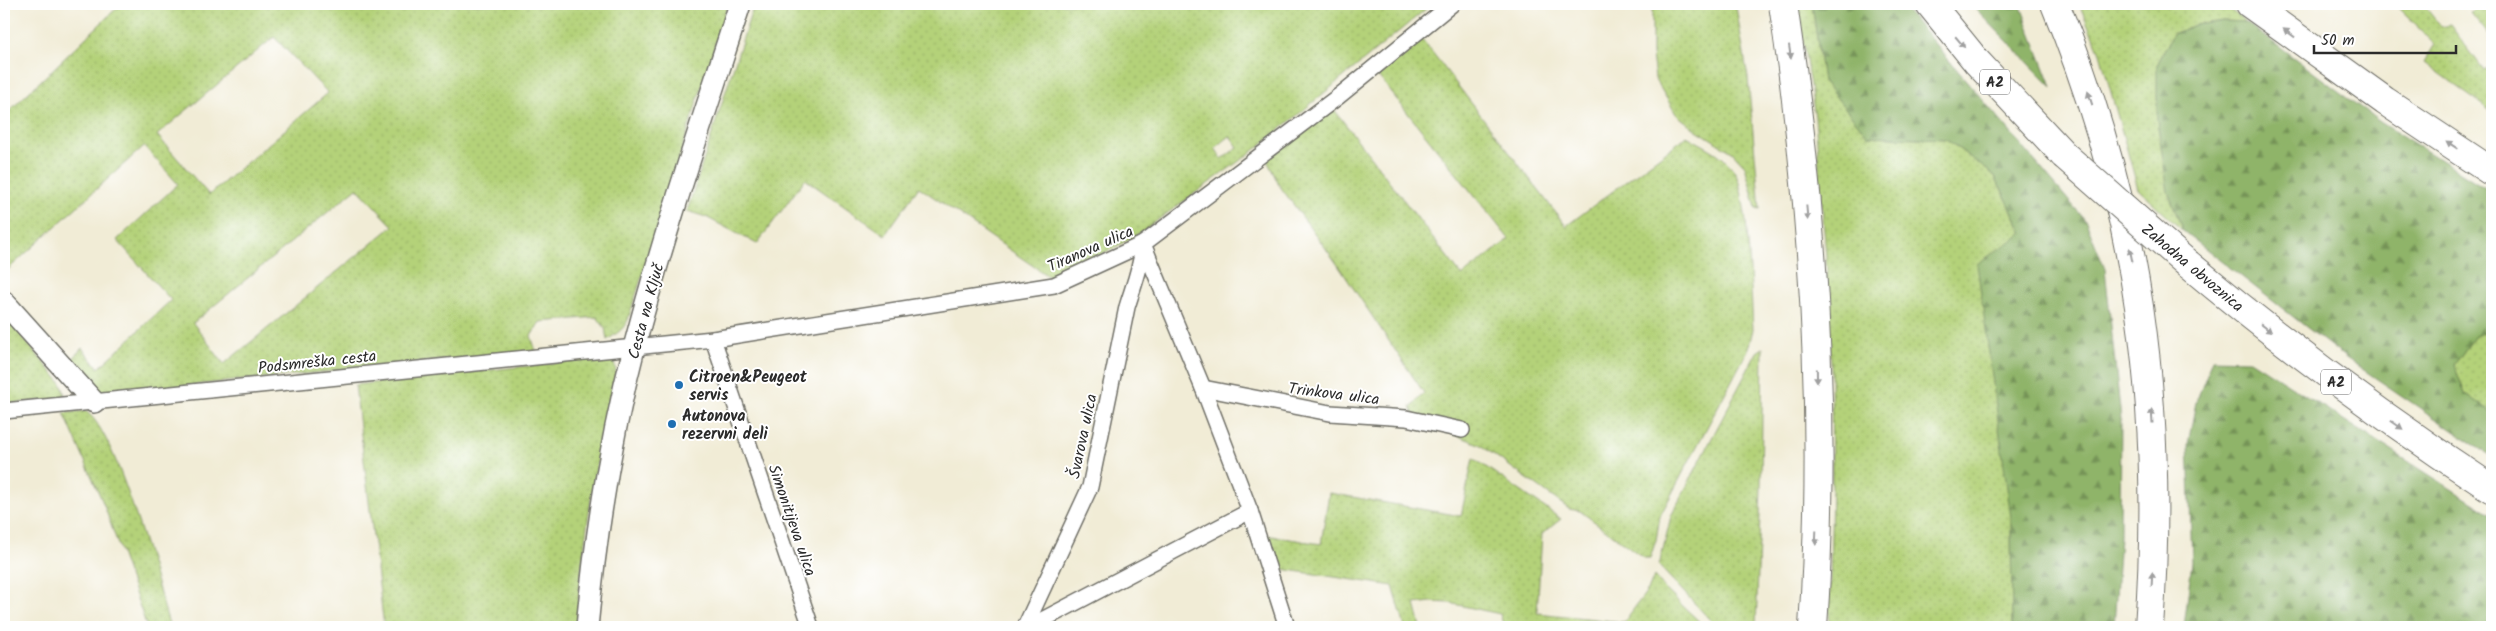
<svg xmlns="http://www.w3.org/2000/svg" width="2496" height="631" viewBox="0 0 2496 631" font-family="Kalam,sans-serif">
  <style>
    .green { fill: url(#green-dots); stroke: #707e52; fill-rule: evenodd }
    .forest { fill: url(#forest-firs); stroke: #5d704a }
    .lines { fill: none; stroke-linecap: round; stroke-linejoin: round }
    .street-casing { stroke: #706f67; stroke-width: 18 }
    .secondary-casing { stroke: #706f67; stroke-width: 24 }
    .highway-casing { stroke: #706f67; stroke-width: 30 }
    .street { stroke: #fff; stroke-width: 15 }
    .secondary { stroke: #fff; stroke-width: 21 }
    .highway { stroke: #fff; stroke-width: 28 }
    .highway-bridge-casing { stroke: #706f67; stroke-width: 30; stroke-linecap: butt }
    .highway-bridge { stroke: #fff; stroke-width: 28 }
    .oneway { fill: #a0a0a0 }
    .poi-dot { fill: #1f6fb2; stroke: #fff; stroke-width: 2 }
    .labels { text-anchor: middle; stroke-width: 4; stroke-linejoin: round; paint-order: stroke }
    .shield { fill: #fff; stroke: #6b6b6b; stroke-width: 1 }
    .shield-label { font-size: 15px; font-weight: bold; fill: #2b2b2b }
    .street-label { font-size: 16px; fill: #2b2b2b; stroke: #fff }
    .poi-label { font-size: 16px; font-weight: bold; fill: #2b2b2b; stroke: #fff; text-anchor: start }
  </style>
  <defs>
    <pattern id="green-dots" width="8" height="8" patternUnits="userSpaceOnUse" patternTransform="scale(1.25)"><rect width="8" height="8" fill="#b4d279"/><path d="M2 2h.1M6 6h.1" fill="none" stroke="#9bb469" stroke-width="1.8" stroke-linecap="round"/></pattern>
    <pattern id="forest-firs" width="22" height="20" patternUnits="userSpaceOnUse" patternTransform="scale(1.25)"><rect width="22" height="20" fill="#8fb469"/><path d="M5 1l3.5 6h-7zM16 11l3.5 6h-7z" fill="#759357"/></pattern>
  </defs>
  <rect width="100%" height="100%" fill="#fff"/>
  <filter id="ink" filterUnits="userSpaceOnUse"><feTurbulence type="fractalNoise" baseFrequency=".02" numOctaves="2"/><feDisplacementMap in="SourceGraphic" scale="10" xChannelSelector="R" yChannelSelector="G"/><feConvolveMatrix kernelMatrix="1 2 1 2 8 2 1 2 1" color-interpolation-filters="sRGB"/></filter>
  <filter id="wash" filterUnits="userSpaceOnUse"><feTurbulence type="fractalNoise" baseFrequency=".0096" numOctaves="4" result="noise"/><feDisplacementMap in="SourceGraphic" scale="20" xChannelSelector="R" yChannelSelector="G"/><feGaussianBlur stdDeviation="1.12" result="paint"/><feColorMatrix in="noise" values="0 0 0 0 0 0 0 0 0 0 0 0 0 0 0 0 0 1.4 0 .05"/><feComposite in="paint" operator="in"/></filter>
  <g filter="url(#wash)">
    <rect width="100%" height="100%" fill="#f1ecd6"/>
    <g class="green">
      <path d="M 121,4 L 728,4 L 628,320 C 623,330 616,334 607,340 L 605,328 L 597,317 L 540,322 L 531,336 L 536,351 L 112,393 L 93,391 L 70,362 L 82,348 L 99,368 L 171,300 L 117,240 L 178,184 L 144,146 L 4,273 L 4,116 ZM 274,37 L 328,93 L 209,195 L 157,135 ZM 357,188 L 393,226 L 224,364 L 193,323 Z"/>
      <path d="M 754,4 L 1432,4 L 1260,146 L 1140,233 L 1072,271 L 1052,279 L 919,187 L 885,235 L 805,179 L 757,244 L 706,217 L 687,211 ZM 1230,136 L 1238,147 L 1222,159 L 1215,148 Z"/>
      <path d="M 1652,4 L 1731,4 L 1736,7 L 1748,78 L 1760,209 L 1756,208 L 1745,166 L 1732,152 L 1695,129 L 1676,114 L 1655,79 L 1652,54 Z"/>
      <path d="M 1797,4 L 1812,4 L 1823,81 L 1868,136 L 1946,139 L 1995,176 L 2023,233 L 2011,519 L 2012,627 L 1829,627 L 1832,490 L 1831,363 L 1826,256 L 1815,117 Z"/>
      <path d="M 2079,4 L 2223,4 L 2246,22 L 2223,21 L 2195,25 L 2173,34 L 2157,65 L 2168,192 L 2183,231 L 2138,189 L 2100,53 Z"/>
      <path d="M 2394,4 L 2423,4 L 2441,27 L 2450,25 L 2484,70 L 2492,66 L 2492,112 L 2424,63 L 2435,44 Z"/>
      <path d="M 2481,4 L 2492,4 L 2492,39 L 2471,13 Z"/>
      <path d="M 1422,39 L 1566,226 L 1687,136 C 1703,146 1721,152 1733,169 C 1749,191 1751,297 1753,329 L 1748,350 L 1660,516 L 1656,540 L 1650,558 L 1644,558 L 1580,511 L 1569,509 L 1479,444 L 1415,419 L 1411,407 L 1424,393 L 1335,261 L 1279,185 L 1267,160 L 1333,108 L 1462,276 L 1509,239 L 1378,76 Z"/>
      <path d="M 4,315 L 61,383 L 65,394 L 60,399 L 4,404 Z"/>
      <path d="M 2492,329 L 2492,413 L 2465,394 L 2454,365 L 2475,336 Z"/>
      <path d="M 1763,348 L 1761,486 L 1756,627 L 1717,627 L 1659,566 L 1671,516 L 1757,352 Z"/>
      <path d="M 609,357 L 614,363 L 616,371 C 596,455 583,541 576,627 L 384,627 L 355,385 Z"/>
      <path d="M 85,411 C 115,426 158,589 170,627 L 147,627 L 104,505 L 64,413 Z"/>
      <path d="M 1473,458 L 1561,519 L 1542,534 L 1537,613 L 1624,622 L 1649,588 L 1654,576 L 1665,589 L 1705,627 L 1504,627 L 1500,614 L 1449,603 L 1431,602 L 1415,604 L 1421,627 L 1405,627 L 1393,586 L 1275,568 L 1265,535 L 1321,544 L 1329,493 L 1461,516 Z"/>
    </g>
    <g class="forest">
      <path d="M 1812,4 L 1901,4 L 2086,221 L 2105,269 L 2121,419 L 2120,537 L 2114,627 L 2012,627 L 2011,518 L 1977,264 L 2023,233 L 1995,176 L 1946,139 L 1868,136 L 1823,81 Z"/>
      <path d="M 1971,4 L 2020,4 L 2052,87 Z"/>
      <path d="M 2223,21 L 2246,22 L 2380,122 L 2492,192 L 2492,329 L 2475,336 L 2454,365 L 2465,394 L 2492,413 L 2492,457 L 2346,358 L 2183,231 L 2168,192 L 2157,120 L 2157,65 L 2173,34 L 2195,25 Z"/>
      <path d="M 2213,359 L 2250,360 L 2492,515 L 2492,627 L 2184,627 L 2192,562 L 2188,444 L 2196,402 Z"/>
    </g>
  </g>
  <g filter="url(#ink)">
    <g class="lines">
      <g class="street-casing">
        <g id="street">
          <path d="M 1143,244 L 1203,388 L 1250,511 L 1287,627"/>
          <path d="M 713,339 L 811,627"/>
          <path d="M 1203,388 L 1330,413 L 1406,418 L 1462,430"/>
          <path d="M 4,411 L 713,339 L 1054,285 L 1143,244 L 1339,96 L 1452,4"/>
          <path d="M 1025,627 L 1090,487 L 1127,307 C 1133,287 1141,268 1143,247"/>
          <path d="M 1029,627 L 1250,511"/>
        </g>
      </g>
      <g class="secondary-casing">
        <g id="secondary">
          <path d="M 4,302 L 94,402"/>
          <path d="M 587,627 C 596,532 611,436 635,344 C 665,229 704,117 740,4"/>
        </g>
      </g>
      <g class="highway-casing">
        <g id="highway">
          <path d="M 1783,4 C 1814,210 1827,419 1813,627"/>
          <path d="M 1930,4 L 1977,62 L 2064,155"/>
          <path d="M 2055,4 C 2139,208 2165,408 2149,627"/>
          <path d="M 2250,4 L 2385,101 L 2492,172"/>
          <path d="M 2188,264 C 2285,345 2386,420 2492,489"/>
        </g>
      </g>
      <use href="#street" class="street"/>
      <use href="#secondary" class="secondary"/>
      <use href="#highway" class="highway"/>
      <g class="highway-bridge-casing">
        <path id="highway-bridge" d="M 2064,155 L 2188,264"/>
      </g>
      <use href="#highway-bridge" class="highway-bridge"/>
    </g>
    <defs><path id="oneway-solid" d="M-6-.8H1V-3.2L6.5 0L1 3.2V.8H-6Z" transform="scale(1.25)"/></defs>
    <g class="oneway">
      <use href="#oneway-solid" transform="translate(2289 33) rotate(-144)"/>
      <use href="#oneway-solid" transform="translate(1960 42) rotate(50)"/>
      <use href="#oneway-solid" transform="translate(1790 52) rotate(82)"/>
      <use href="#oneway-solid" transform="translate(2090 98) rotate(-108)"/>
      <use href="#oneway-solid" transform="translate(2452 145) rotate(-146)"/>
      <use href="#oneway-solid" transform="translate(1807 213) rotate(85)"/>
      <use href="#oneway-solid" transform="translate(2131 255) rotate(-102)"/>
      <use href="#oneway-solid" transform="translate(2266 328) rotate(38)"/>
      <use href="#oneway-solid" transform="translate(1817 376) rotate(89)"/>
      <use href="#oneway-solid" transform="translate(2152 416) rotate(-94)"/>
      <use href="#oneway-solid" transform="translate(2397 425) rotate(35)"/>
      <use href="#oneway-solid" transform="translate(1816 538) rotate(92)"/>
      <use href="#oneway-solid" transform="translate(2152 579) rotate(-87)"/>
    </g>
  </g>
  <g class="poi-dot">
    <circle cx="679" cy="385" r="5"/>
    <circle cx="672" cy="424" r="5"/>
  </g>
  <g class="labels">
    <g class="shield">
      <rect x="1980" y="69.5" width="30" height="25" rx="4"/>
      <rect x="2321" y="369.5" width="30" height="25" rx="4"/>
    </g>
    <g class="shield-label">
      <text x="1995" y="87">A2</text>
      <text x="2336" y="387">A2</text>
    </g>
    <g class="street-label">
      <text transform="translate(1090 248) rotate(-24)" y="6">Tiranova ulica</text>
      <text transform="translate(2193 267) rotate(40)" y="6">Zahodna obvoznica</text>
      <text transform="translate(645 311) rotate(-75)" y="6">Cesta na Ključ</text>
      <text transform="translate(317 361) rotate(-6)" y="6">Podsmreška cesta</text>
      <text transform="translate(1334 393) rotate(7)" y="6">Trinkova ulica</text>
      <text transform="translate(1082 436) rotate(-78)" y="6">Švarova ulica</text>
      <text transform="translate(793 520) rotate(71)" y="6">Simonitijeva ulica</text>
    </g>
    <g class="poi-label">
      <text x="689" y="382">Citroen&amp;Peugeot<tspan x="689" dy="18">servis</tspan></text>
      <text x="682" y="421">Autonova<tspan x="682" dy="18">rezervni deli</tspan></text>
    </g>
  </g>
  <rect width="2496" height="631" fill="none" stroke="#fff" stroke-width="20"/>
  <path d="M2314 45v8h142v-8" fill="none" stroke="#2b2b2b" stroke-width="2.5"/>
  <text x="2321" y="45" font-size="15" fill="#2b2b2b" stroke="#ffffff" stroke-width="4" paint-order="stroke">50 m</text>
</svg>
